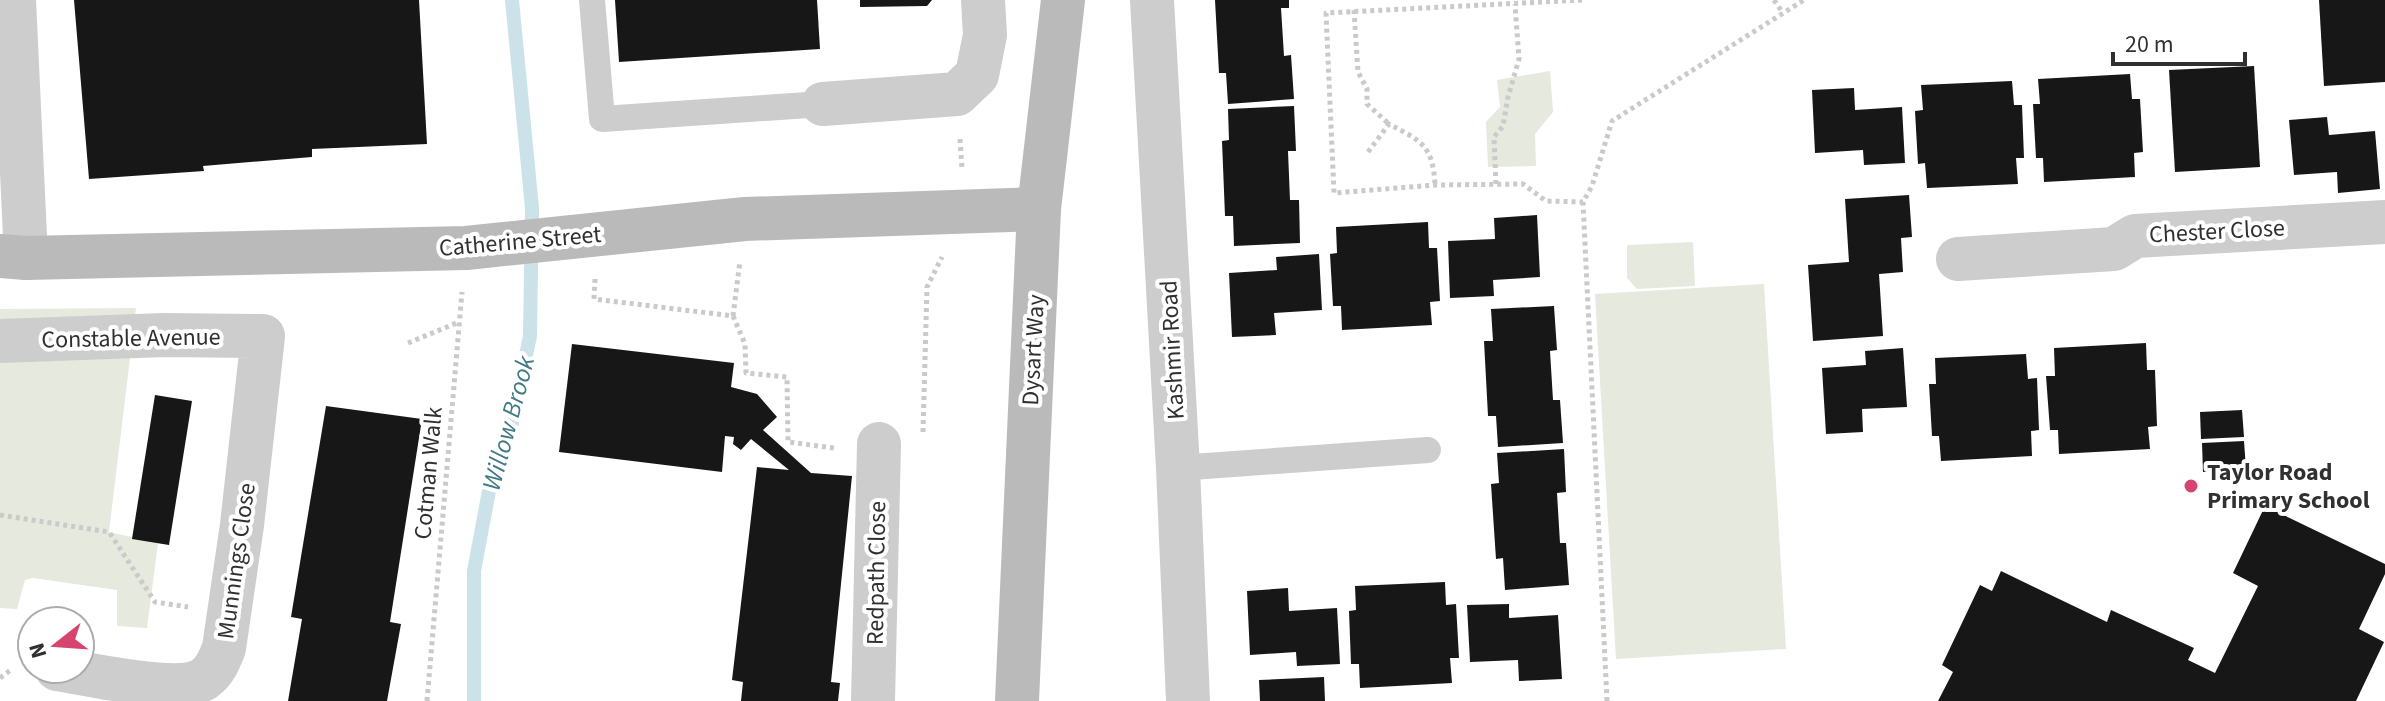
<svg xmlns="http://www.w3.org/2000/svg" width="2385" height="701" viewBox="0 0 2385 701" font-family="'Source Sans 3',sans-serif">
  <style>
    .green { fill: #e6e9dd }
    .lines { fill: none; stroke-linecap: round; stroke-linejoin: round }
    .stream { stroke: #cbe3e8; stroke-width: 14 }
    .building { fill: #171717 }
    .path { stroke: #cacaca; stroke-width: 5; stroke-dasharray: 4 4; stroke-linecap: butt }
    .lane { stroke: #cdcdcd; stroke-width: 26 }
    .street { stroke: #cdcdcd; stroke-width: 44 }
    .secondary { stroke: #bababa; stroke-width: 44 }
    .poi-dot { fill: #d6446f; stroke: #fff; stroke-width: 3 }
    .labels { text-anchor: middle; stroke-width: 8; stroke-linejoin: round; paint-order: stroke }
    .street-label { font-size: 24px; fill: #303030; stroke: #fff }
    .poi-label { font-size: 24px; font-weight: bold; fill: #303030; stroke: #fff; text-anchor: start }
    .water-label { font-size: 26px; font-style: italic; fill: #427a86; stroke: #fff }
  </style>
  <rect width="100%" height="100%" fill="#fff"/>
  <g class="green">
    <path d="M 1550,71 L 1553,112 L 1535,134 L 1536,166 L 1488,167 L 1486,122 L 1500,107 L 1497,80 Z"/>
    <path d="M 1693,242 L 1695,286 L 1637,289 L 1627,278 L 1627,245 Z"/>
    <path d="M 1764,284 L 1786,649 L 1616,659 L 1595,294 Z"/>
    <path d="M 136,308 L 109,532 L 158,543 L 147,628 L 117,626 L 117,590 L 33,578 L 25,580 L 17,609 L 0,608 L 0,309 Z"/>
  </g>
  <g class="lines">
    <path class="stream" d="M 474,701 L 474,571 L 489,491 L 512,423 L 530,336 L 532,208 L 512,0"/>
  </g>
  <g class="building">
    <path d="M 74,0 L 419,0 L 427,144 L 312,149 L 312,157 L 203,166 L 204,171 L 89,179 Z"/>
    <path d="M 615,0 L 817,0 L 820,49 L 619,62 Z"/>
    <path d="M 860,0 L 932,0 L 927,6 L 860,7 Z"/>
    <path d="M 1215,0 L 1289,0 L 1289,8 L 1281,8 L 1284,56 L 1291,55 L 1294,99 L 1228,104 L 1226,73 L 1219,73 Z"/>
    <path d="M 2319,0 L 2385,0 L 2385,82 L 2324,86 Z"/>
    <path d="M 2254,66 L 2260,167 L 2175,172 L 2169,70 Z"/>
    <path d="M 2130,74 L 2132,99 L 2140,99 L 2143,152 L 2134,153 L 2135,177 L 2044,182 L 2043,158 L 2036,158 L 2033,104 L 2040,104 L 2038,79 Z"/>
    <path d="M 2012,81 L 2014,105 L 2022,105 L 2024,158 L 2016,158 L 2018,184 L 1927,188 L 1925,163 L 1918,164 L 1915,111 L 1923,110 L 1921,85 Z"/>
    <path d="M 1854,88 L 1855,110 L 1902,107 L 1905,163 L 1864,165 L 1863,150 L 1815,153 L 1812,90 Z"/>
    <path d="M 1294,106 L 1296,151 L 1288,151 L 1290,200 L 1299,200 L 1300,243 L 1234,246 L 1233,216 L 1225,216 L 1222,141 L 1229,140 L 1228,109 Z"/>
    <path d="M 2327,117 L 2329,135 L 2375,131 L 2380,189 L 2338,193 L 2337,172 L 2294,175 L 2289,120 Z"/>
    <path d="M 1909,195 L 1912,237 L 1901,238 L 1903,272 L 1879,274 L 1883,336 L 1813,341 L 1808,265 L 1849,262 L 1845,199 Z"/>
    <path d="M 1537,215 L 1540,277 L 1493,280 L 1494,296 L 1450,298 L 1448,241 L 1495,239 L 1494,218 Z"/>
    <path d="M 1428,222 L 1429,248 L 1437,248 L 1440,301 L 1430,302 L 1432,325 L 1342,330 L 1341,306 L 1333,306 L 1330,254 L 1337,253 L 1336,227 Z"/>
    <path d="M 1319,254 L 1322,310 L 1274,313 L 1276,335 L 1232,337 L 1229,273 L 1277,270 L 1276,257 Z"/>
    <path d="M 1554,306 L 1557,350 L 1550,351 L 1553,400 L 1560,400 L 1563,443 L 1498,447 L 1496,416 L 1488,416 L 1484,341 L 1493,341 L 1491,309 Z"/>
    <path d="M 2146,343 L 2147,370 L 2155,370 L 2157,426 L 2148,427 L 2150,449 L 2059,454 L 2058,430 L 2050,430 L 2046,376 L 2055,376 L 2054,348 Z"/>
    <path d="M 572,344 L 734,363 L 731,387 L 757,394 L 777,417 L 763,430 L 811,473 L 852,476 L 831,682 L 840,683 L 838,701 L 741,701 L 743,682 L 732,680 L 757,467 L 789,470 L 751,439 L 741,450 L 733,444 L 734,437 L 725,436 L 722,472 L 559,452 Z"/>
    <path d="M 1903,348 L 1907,407 L 1862,409 L 1863,432 L 1826,434 L 1822,368 L 1866,365 L 1865,351 Z"/>
    <path d="M 2026,354 L 2028,379 L 2037,378 L 2039,430 L 2031,431 L 2032,456 L 1941,461 L 1939,436 L 1932,436 L 1929,384 L 1936,384 L 1935,358 Z"/>
    <path d="M 155,395 L 192,401 L 169,545 L 132,539 Z"/>
    <path d="M 326,406 L 422,419 L 390,622 L 401,624 L 387,701 L 288,701 L 302,619 L 291,617 Z"/>
    <path d="M 2242,410 L 2244,437 L 2201,439 L 2200,412 Z"/>
    <path d="M 2244,441 L 2246,469 L 2203,472 L 2202,443 Z"/>
    <path d="M 1564,449 L 1566,492 L 1557,493 L 1560,543 L 1566,543 L 1569,585 L 1505,590 L 1503,558 L 1496,559 L 1491,484 L 1499,483 L 1497,453 Z"/>
    <path d="M 2265,506 L 2385,564 L 2385,574 L 2359,629 L 2384,642 L 2356,701 L 1938,701 L 1953,672 L 1942,665 L 1980,585 L 1992,591 L 2001,571 L 2107,622 L 2111,610 L 2194,648 L 2188,660 L 2215,673 L 2258,586 L 2233,573 Z"/>
    <path d="M 1445,582 L 1446,605 L 1456,604 L 1459,658 L 1450,658 L 1452,683 L 1360,688 L 1359,664 L 1351,664 L 1349,611 L 1356,610 L 1355,586 Z"/>
    <path d="M 1288,588 L 1289,611 L 1337,608 L 1340,664 L 1297,666 L 1296,652 L 1250,655 L 1247,591 Z"/>
    <path d="M 1509,604 L 1509,618 L 1558,615 L 1562,679 L 1519,681 L 1518,660 L 1470,662 L 1467,605 Z"/>
    <path d="M 1324,677 L 1325,701 L 1260,701 L 1259,680 Z"/>
  </g>
  <g class="lines">
    <g class="path">
      <path d="M 1582,0 L 1326,13 L 1334,193 L 1435,185 L 1523,184 L 1546,201 L 1583,202"/>
      <path d="M 1774,0 L 1783,13"/>
      <path d="M 1354,10 L 1358,72 L 1367,89 L 1367,104 L 1389,124"/>
      <path d="M 960,139 L 962,169"/>
      <path d="M 1368,152 L 1389,124 C 1421,141 1433,145 1435,185"/>
      <path d="M 1496,184 L 1494,137 L 1503,126 L 1508,97 L 1519,59 L 1515,4"/>
      <path d="M 595,279 L 594,299 L 733,316 L 745,344 L 746,373 L 787,377 L 788,442 L 834,448"/>
      <path d="M 733,316 L 740,261"/>
      <path d="M 408,343 L 459,322"/>
      <path d="M 923,432 L 927,287 L 942,257"/>
      <path d="M 0,515 L 109,532 L 155,602 L 188,607"/>
      <path d="M 0,678 L 12,669"/>
      <path d="M 427,701 L 462,292"/>
      <path d="M 1607,701 L 1583,202 L 1592,186 L 1612,121 L 1804,0"/>
    </g>
    <g class="lane">
      <path d="M 592,0 L 602,119 L 823,104"/>
      <path d="M 1178,468 L 1428,450"/>
    </g>
    <g class="street">
      <path d="M 14,0 L 26,258"/>
      <path d="M 1152,0 L 1178,468 L 1188,701"/>
      <path d="M 823,104 L 957,94 L 977,75 L 985,35 L 983,0"/>
      <path d="M 1958,259 L 2114,249 L 2135,236 L 2385,222"/>
      <path d="M 0,341 L 164,335 L 263,336 L 242,525 L 224,648 C 219,661 215,671 204,679 C 178,695 89,674 57,669"/>
      <path d="M 873,701 L 879,444"/>
    </g>
    <g class="secondary">
      <path d="M 0,256 L 26,258 L 466,248 L 745,219 L 1039,209"/>
      <path d="M 1017,701 L 1039,209 L 1063,0"/>
    </g>
  </g>
  <circle class="poi-dot" cx="2191" cy="486" r="8"/>
  <g class="labels">
    <g class="street-label">
      <text transform="translate(2217 231) rotate(-3)" y="8">Chester Close</text>
      <text transform="translate(520 241) rotate(-5)" y="8">Catherine Street</text>
      <text transform="translate(131 338) rotate(-1)" y="8">Constable Avenue</text>
      <text transform="translate(1033 350) rotate(-87)" y="8">Dysart Way</text>
      <text transform="translate(1172 350) rotate(-93)" y="8">Kashmir Road</text>
      <text transform="translate(428 473) rotate(-85)" y="8">Cotman Walk</text>
      <text transform="translate(236 561) rotate(-82)" y="8">Munnings Close</text>
      <text transform="translate(876 573) rotate(-89)" y="8">Redpath Close</text>
    </g>
    <g class="poi-label">
      <text x="2207" y="480">Taylor Road<tspan x="2207" dy="28">Primary School</tspan></text>
    </g>
    <g class="water-label">
      <text transform="translate(508 423) rotate(-75)" y="9">Willow Brook</text>
    </g>
  </g>
  <g transform="translate(56 645) rotate(253)"><circle r="38" fill="#ffffff" stroke="#acacac" stroke-width="2"/>
  <path d="M0-6L14 30L0 20L-14 30Z" fill="#d6446f"/>
  <text y="-12" font-size="22" font-weight="bold" text-anchor="middle" fill="#303030">N</text>
  </g>
  <path d="M2113 52v12h132v-12" fill="none" stroke="#303030" stroke-width="4"/>
  <text x="2125" y="52" font-size="24" fill="#303030" stroke="#ffffff" stroke-width="6" paint-order="stroke">20 m</text>
</svg>
